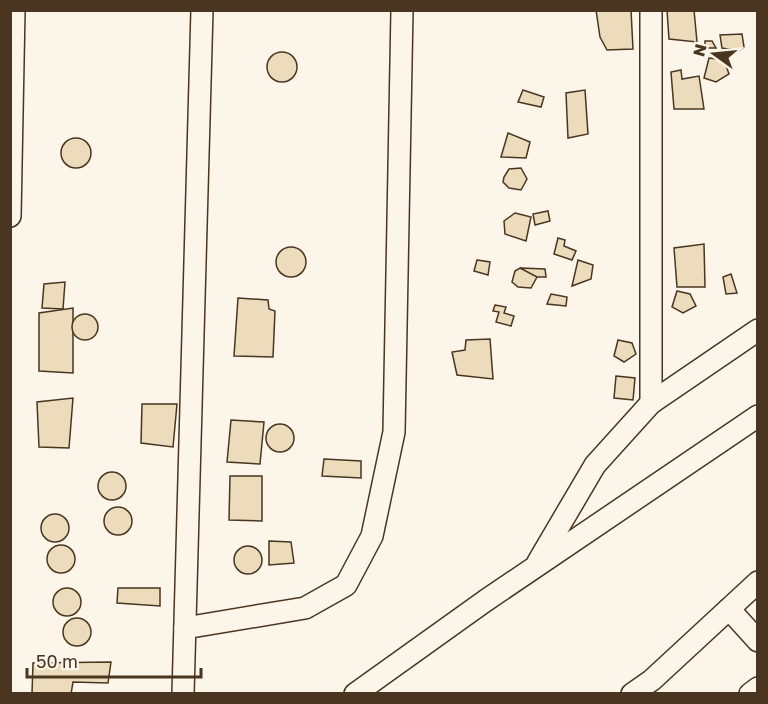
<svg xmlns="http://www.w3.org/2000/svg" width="768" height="704" viewBox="0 0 768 704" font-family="'Golos Text',sans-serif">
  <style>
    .building { fill: #ecdcbc; stroke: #4a3520; stroke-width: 1.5 }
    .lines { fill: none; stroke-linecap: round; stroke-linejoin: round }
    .street-casing { stroke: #4a3520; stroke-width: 24 }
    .street { stroke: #fbf6e9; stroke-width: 21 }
  </style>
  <rect width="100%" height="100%" fill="#fbf6e9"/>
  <g class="building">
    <path d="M 596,10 L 631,10 L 633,49 L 607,50 L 600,37 Z"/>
    <path d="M 667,10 L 694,10 L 697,42 L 669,39 Z"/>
    <path d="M 742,34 L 744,47 L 739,51 L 722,48 L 720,35 Z"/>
    <path d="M 705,41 L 712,41 L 716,48 L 705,48 Z"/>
    <circle cx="282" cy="67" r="15"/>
    <path d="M 709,58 L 724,60 L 729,74 L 716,82 L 704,78 Z"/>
    <path d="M 681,70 L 682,79 L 699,76 L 704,109 L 674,109 L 671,72 Z"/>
    <path d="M 523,90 L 544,97 L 541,107 L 518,102 Z"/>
    <path d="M 585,90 L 588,134 L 568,138 L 566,93 Z"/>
    <path d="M 508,133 L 530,142 L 526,158 L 501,157 Z"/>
    <circle cx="76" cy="153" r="15"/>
    <path d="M 521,168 L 527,179 L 521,190 L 509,188 L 503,182 L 504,177 L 509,169 Z"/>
    <path d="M 548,211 L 550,221 L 535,225 L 533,214 Z"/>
    <path d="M 515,213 L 531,217 L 526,241 L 505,234 L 504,221 Z"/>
    <path d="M 558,238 L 565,240 L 564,246 L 576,251 L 572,260 L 554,254 Z"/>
    <path d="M 704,244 L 705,287 L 677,287 L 674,248 Z"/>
    <circle cx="291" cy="262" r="15"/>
    <path d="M 477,260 L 490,262 L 488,275 L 474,271 Z"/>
    <path d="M 578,260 L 593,265 L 591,279 L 572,286 Z"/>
    <path d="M 520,268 L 530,271 L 537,277 L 531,288 L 518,287 L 512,282 L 515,271 Z"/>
    <path d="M 520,268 L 545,269 L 546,277 L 537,277 Z"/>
    <path d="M 731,274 L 737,293 L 726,294 L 723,277 Z"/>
    <path d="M 65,282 L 63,309 L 42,308 L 44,284 Z"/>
    <path d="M 677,291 L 690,294 L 696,306 L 683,313 L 672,307 Z"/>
    <path d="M 551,294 L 567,297 L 566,306 L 547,304 Z"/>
    <path d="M 238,298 L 268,300 L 269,309 L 275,311 L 273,357 L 234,356 Z"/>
    <path d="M 495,305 L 506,307 L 504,313 L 514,316 L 511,326 L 496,322 L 499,312 L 493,311 Z"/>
    <path d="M 73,308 L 73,373 L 39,371 L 39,313 Z"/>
    <circle cx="85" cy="327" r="13"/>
    <path d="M 490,339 L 493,379 L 457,375 L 452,352 L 465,350 L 466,340 Z"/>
    <path d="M 618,340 L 632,343 L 636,354 L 624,362 L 614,356 Z"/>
    <path d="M 616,376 L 635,378 L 633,400 L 614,398 Z"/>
    <path d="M 73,398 L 69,448 L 39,447 L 37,402 Z"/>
    <path d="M 142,404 L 177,404 L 173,447 L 141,443 Z"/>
    <path d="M 231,420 L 264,422 L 260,464 L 227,462 Z"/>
    <circle cx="280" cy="438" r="14"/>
    <path d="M 324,459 L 361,461 L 361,478 L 322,476 Z"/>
    <circle cx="112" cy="486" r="14"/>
    <path d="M 230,476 L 262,476 L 262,521 L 229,520 Z"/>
    <circle cx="118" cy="521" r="14"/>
    <circle cx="55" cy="528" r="14"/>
    <path d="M 269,541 L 291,542 L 294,563 L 269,565 Z"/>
    <circle cx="61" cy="559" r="14"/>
    <circle cx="248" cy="560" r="14"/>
    <path d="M 118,588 L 160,588 L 160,606 L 117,603 Z"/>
    <circle cx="67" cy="602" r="14"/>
    <circle cx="77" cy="632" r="14"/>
    <path d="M 111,662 L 108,683 L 73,682 L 71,694 L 32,694 L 33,663 Z"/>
  </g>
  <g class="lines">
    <g class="street-casing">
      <g id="street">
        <path d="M 10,216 L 14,10"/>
        <path d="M 651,403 L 651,10"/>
        <path d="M 538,562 L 595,465 L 651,403 L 758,330"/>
        <path d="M 729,609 L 758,641"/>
        <path d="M 185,628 L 305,608 L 346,585 L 372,536 L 394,432 L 402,10"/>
        <path d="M 183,694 L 202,10"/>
        <path d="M 355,694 L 485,601 L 758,416"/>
        <path d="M 632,694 L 652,680 L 758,582"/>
        <path d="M 750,694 L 758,688"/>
      </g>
    </g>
    <use href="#street" class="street"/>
  </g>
  <rect width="768" height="704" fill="none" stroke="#4a3520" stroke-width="24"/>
  <g transform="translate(714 54) rotate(285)" stroke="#fbf6e9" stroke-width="4.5" paint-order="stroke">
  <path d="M0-4.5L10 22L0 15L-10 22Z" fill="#4a3520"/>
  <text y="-9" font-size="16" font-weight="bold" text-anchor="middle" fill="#4a3520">N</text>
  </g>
  <path d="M27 668v9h174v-9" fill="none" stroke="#4a3520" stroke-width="3"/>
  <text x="36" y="668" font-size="18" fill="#4a3520" stroke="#fbf6e9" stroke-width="4.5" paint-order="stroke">50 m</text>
</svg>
